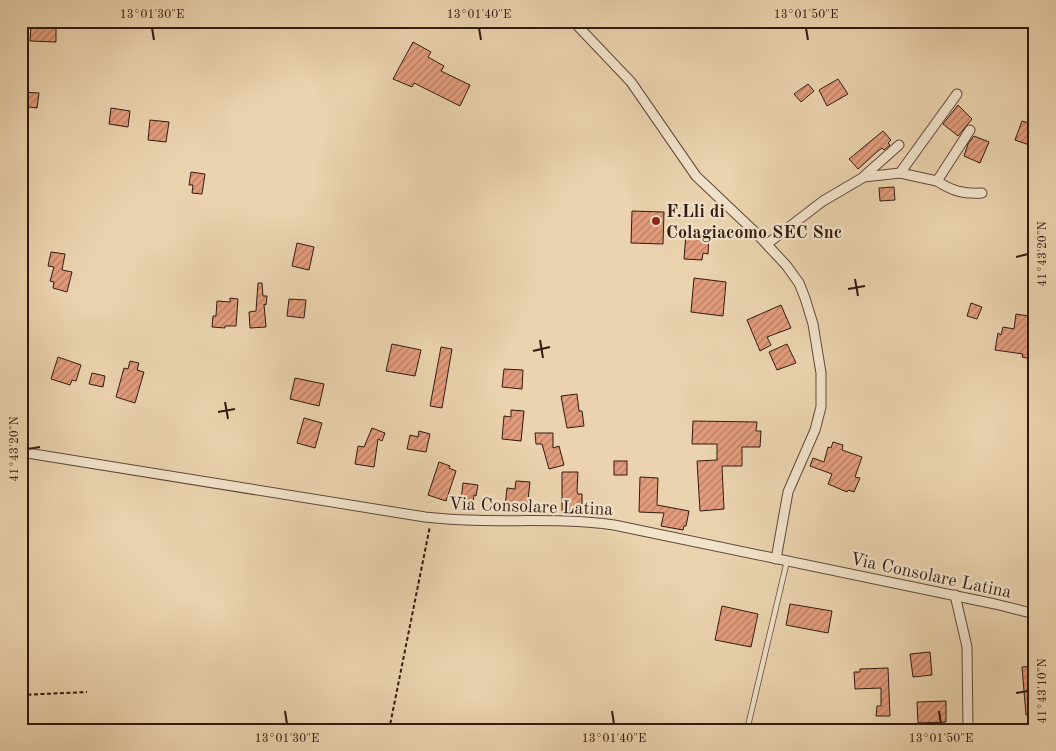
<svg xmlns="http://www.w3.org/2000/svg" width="1056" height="751" viewBox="0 0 1056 751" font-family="'Old Standard TT',serif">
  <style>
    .building { fill: url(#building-hatch); stroke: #321a11 }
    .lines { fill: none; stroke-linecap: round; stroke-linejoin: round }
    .lane-casing { stroke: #604838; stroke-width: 6 }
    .street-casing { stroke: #604838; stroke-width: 11 }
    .path { stroke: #321a11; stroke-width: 2; stroke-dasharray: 4 2.5; stroke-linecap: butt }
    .lane { stroke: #f1e2ca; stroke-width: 4.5 }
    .street { stroke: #f1e2ca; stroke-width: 9 }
    .ticks { fill: none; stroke: #321a11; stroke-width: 2 }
    .poi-dot { fill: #8f2418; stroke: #f1e2ca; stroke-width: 2 }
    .labels { text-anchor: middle; stroke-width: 4.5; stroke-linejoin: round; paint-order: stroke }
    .poi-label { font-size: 18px; font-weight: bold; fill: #321a11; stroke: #f1e2ca; text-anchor: start }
    .street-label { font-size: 18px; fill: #321a11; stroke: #f1e2ca }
    .neatline { fill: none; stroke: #321a11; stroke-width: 2 }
    .ticks-label { font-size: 12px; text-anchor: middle; fill: #321a11 }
  </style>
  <defs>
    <pattern id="building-hatch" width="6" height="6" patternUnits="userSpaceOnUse" patternTransform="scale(1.25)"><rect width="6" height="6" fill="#e29c7c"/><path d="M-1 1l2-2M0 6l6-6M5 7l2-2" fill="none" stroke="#b87e64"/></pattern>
  </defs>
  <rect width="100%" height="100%" fill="#ead3ae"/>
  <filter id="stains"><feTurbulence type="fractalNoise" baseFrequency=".004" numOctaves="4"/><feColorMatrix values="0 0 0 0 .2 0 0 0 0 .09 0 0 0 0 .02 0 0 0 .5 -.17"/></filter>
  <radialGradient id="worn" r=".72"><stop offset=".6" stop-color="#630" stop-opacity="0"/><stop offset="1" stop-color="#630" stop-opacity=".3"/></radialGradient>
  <g class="building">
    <path d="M 31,25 L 56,26 L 56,42 L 30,41 Z"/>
    <path d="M 413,42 L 431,52 L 428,57 L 444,66 L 441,71 L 470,85 L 460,106 L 414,83 L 412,87 L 393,79 Z"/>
    <path d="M 838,79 L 848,94 L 827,106 L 819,90 Z"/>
    <path d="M 808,84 L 814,91 L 801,102 L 794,94 Z"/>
    <path d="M 21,92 L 39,93 L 37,108 L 21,106 Z"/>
    <path d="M 958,105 L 972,119 L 958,136 L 943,124 Z"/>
    <path d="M 111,108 L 130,111 L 128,127 L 109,124 Z"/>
    <path d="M 150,120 L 169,122 L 166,142 L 148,140 Z"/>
    <path d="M 1022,121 L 1035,125 L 1033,137 L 1035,138 L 1035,147 L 1015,140 Z"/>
    <path d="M 883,131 L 891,140 L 888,143 L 890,145 L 884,150 L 882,148 L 878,151 L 858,169 L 849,159 Z"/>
    <path d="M 974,136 L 989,142 L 980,163 L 964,156 L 968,144 Z"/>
    <path d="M 191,172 L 205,174 L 202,194 L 192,193 L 193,185 L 189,185 Z"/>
    <path d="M 894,187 L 895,200 L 880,201 L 879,188 Z"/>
    <path d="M 632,211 L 664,212 L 663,244 L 631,243 Z"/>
    <path d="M 686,233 L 709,235 L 708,254 L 703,253 L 702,260 L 684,259 Z"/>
    <path d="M 297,243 L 314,247 L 309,270 L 292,266 Z"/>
    <path d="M 51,252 L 65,254 L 62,270 L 72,272 L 67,292 L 53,288 L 54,282 L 50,281 L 54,267 L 48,266 Z"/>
    <path d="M 694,278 L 726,282 L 723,316 L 691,312 Z"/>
    <path d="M 258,283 L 262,283 L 263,296 L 267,296 L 266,305 L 264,304 L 266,327 L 250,328 L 249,312 L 256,311 Z"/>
    <path d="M 230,298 L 238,299 L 236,326 L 225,326 L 225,328 L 212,327 L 213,316 L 216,316 L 217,301 L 230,302 Z"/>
    <path d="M 289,299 L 306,300 L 304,318 L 287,316 Z"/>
    <path d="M 971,303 L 982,307 L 977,319 L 967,316 Z"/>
    <path d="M 781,305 L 791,328 L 767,337 L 771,345 L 760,351 L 747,320 Z"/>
    <path d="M 1016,314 L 1035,317 L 1035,341 L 1031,359 L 1022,357 L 1023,354 L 995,350 L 998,333 L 1001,335 L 1003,327 L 1014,329 Z"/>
    <path d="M 392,344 L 421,350 L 415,376 L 386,371 Z"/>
    <path d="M 787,344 L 796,363 L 777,370 L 769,352 Z"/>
    <path d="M 441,347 L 452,349 L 442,408 L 430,406 Z"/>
    <path d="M 58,357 L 81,365 L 76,381 L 72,380 L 70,385 L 51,379 Z"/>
    <path d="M 130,361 L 139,363 L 137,370 L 144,372 L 135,403 L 116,397 L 124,368 L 128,369 Z"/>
    <path d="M 504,369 L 523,370 L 522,389 L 502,387 Z"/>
    <path d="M 92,373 L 105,376 L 103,387 L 89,384 Z"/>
    <path d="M 295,378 L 324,384 L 319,406 L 290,399 Z"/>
    <path d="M 577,394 L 579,411 L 582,411 L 584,426 L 567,428 L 561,396 Z"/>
    <path d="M 511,410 L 524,411 L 521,441 L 502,439 L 504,416 L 511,417 Z"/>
    <path d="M 304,418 L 322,423 L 315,448 L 297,443 Z"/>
    <path d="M 693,421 L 757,422 L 756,431 L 761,431 L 760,447 L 742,447 L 742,466 L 722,466 L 724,509 L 700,511 L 697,461 L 717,460 L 717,444 L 692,444 Z"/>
    <path d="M 372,428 L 385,433 L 382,441 L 378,439 L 374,467 L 355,464 L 358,446 L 364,447 Z"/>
    <path d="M 419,431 L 430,434 L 426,452 L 407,449 L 410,435 L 418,437 Z"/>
    <path d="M 535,433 L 553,433 L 553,448 L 559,446 L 564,465 L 549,469 L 542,444 L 536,444 Z"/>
    <path d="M 833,442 L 843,445 L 842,450 L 862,457 L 855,477 L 860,478 L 854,492 L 848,490 L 847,492 L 828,484 L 832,474 L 810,466 L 813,458 L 824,462 L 828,447 L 831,448 Z"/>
    <rect x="614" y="461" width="13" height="14"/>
    <path d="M 439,462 L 450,466 L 449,468 L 456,471 L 446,501 L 428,495 Z"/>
    <path d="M 562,472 L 578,472 L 577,491 L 578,494 L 582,494 L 582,512 L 562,512 Z"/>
    <path d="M 640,477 L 658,478 L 657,505 L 689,511 L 686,526 L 684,526 L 683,530 L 661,526 L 664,513 L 639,512 Z"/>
    <path d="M 516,481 L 530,482 L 527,509 L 505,508 L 507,488 L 515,489 Z"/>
    <path d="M 463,483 L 478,485 L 476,496 L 474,495 L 473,502 L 461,500 Z"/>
    <path d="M 790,604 L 832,611 L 828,633 L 786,625 Z"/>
    <path d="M 722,606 L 758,614 L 751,647 L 715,640 Z"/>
    <path d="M 930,652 L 932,675 L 913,677 L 910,654 Z"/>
    <path d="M 1035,666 L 1035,715 L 1026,715 L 1022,667 Z"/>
    <path d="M 888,668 L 890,716 L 876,716 L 877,706 L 881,706 L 881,688 L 855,689 L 854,672 L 860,672 L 860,669 Z"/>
    <path d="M 946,701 L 946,722 L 918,723 L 917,702 Z"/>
  </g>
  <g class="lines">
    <g class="lane-casing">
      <path id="lane" d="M 747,730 L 787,561"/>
    </g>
    <g class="street-casing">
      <g id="street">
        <path d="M 573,21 L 631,82 L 696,176 L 756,233 L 786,265 L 799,283 L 805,298 L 813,324 L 821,373 L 821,407 L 815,430 L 788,492 L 776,559"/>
        <path d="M 900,173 L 957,94"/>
        <path d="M 864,176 L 899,145"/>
        <path d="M 937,181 C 952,191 963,194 982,193"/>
        <path d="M 767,244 L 823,201 L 864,177 L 900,173 L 937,181 L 970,130"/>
        <path d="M 21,452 L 425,517 C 488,525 551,516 614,525 L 995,604 L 1035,614"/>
        <path d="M 955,595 L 967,647 L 968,730"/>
      </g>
    </g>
    <g class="path">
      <path d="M 21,695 L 87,692"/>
      <path d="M 389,730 L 430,526"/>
    </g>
    <use href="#lane" class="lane"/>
    <use href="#street" class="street"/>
  </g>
  <path class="ticks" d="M 152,28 L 154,40M 479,28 L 481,40M 806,28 L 808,40M 1016,257 L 1028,254M 855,279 L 858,296M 848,289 L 865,286M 540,340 L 543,358M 533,351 L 550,347M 225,402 L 228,419M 218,412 L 235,409M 28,449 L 40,447M 1016,693 L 1028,691M 285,711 L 287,724M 612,711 L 614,724M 939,711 L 941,724"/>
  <circle class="poi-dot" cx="656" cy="221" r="5"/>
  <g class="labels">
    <g class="poi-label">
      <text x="666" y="217">F.Lli di<tspan x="666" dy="21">Colagiacomo SEC Snc</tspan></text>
    </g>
    <g class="street-label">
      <text transform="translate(531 506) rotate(2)" y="6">Via Consolare Latina</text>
      <text transform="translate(931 575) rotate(12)" y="6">Via Consolare Latina</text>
    </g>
  </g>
  <rect width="1056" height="751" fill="none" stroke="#ead3ae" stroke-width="55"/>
  <rect x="28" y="28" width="1000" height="696" class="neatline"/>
  <g class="ticks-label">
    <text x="152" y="18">13°01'30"E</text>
    <text x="479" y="18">13°01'40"E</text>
    <text x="806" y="18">13°01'50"E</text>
    <text transform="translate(1042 254) rotate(-90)" y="4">41°43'20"N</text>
    <text transform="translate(14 449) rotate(-90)" y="4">41°43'20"N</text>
    <text transform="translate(1042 691) rotate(-90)" y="4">41°43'10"N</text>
    <text x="287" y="742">13°01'30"E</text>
    <text x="614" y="742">13°01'40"E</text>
    <text x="941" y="742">13°01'50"E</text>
  </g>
  <rect width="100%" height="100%" filter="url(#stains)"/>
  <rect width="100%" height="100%" fill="url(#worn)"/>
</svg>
